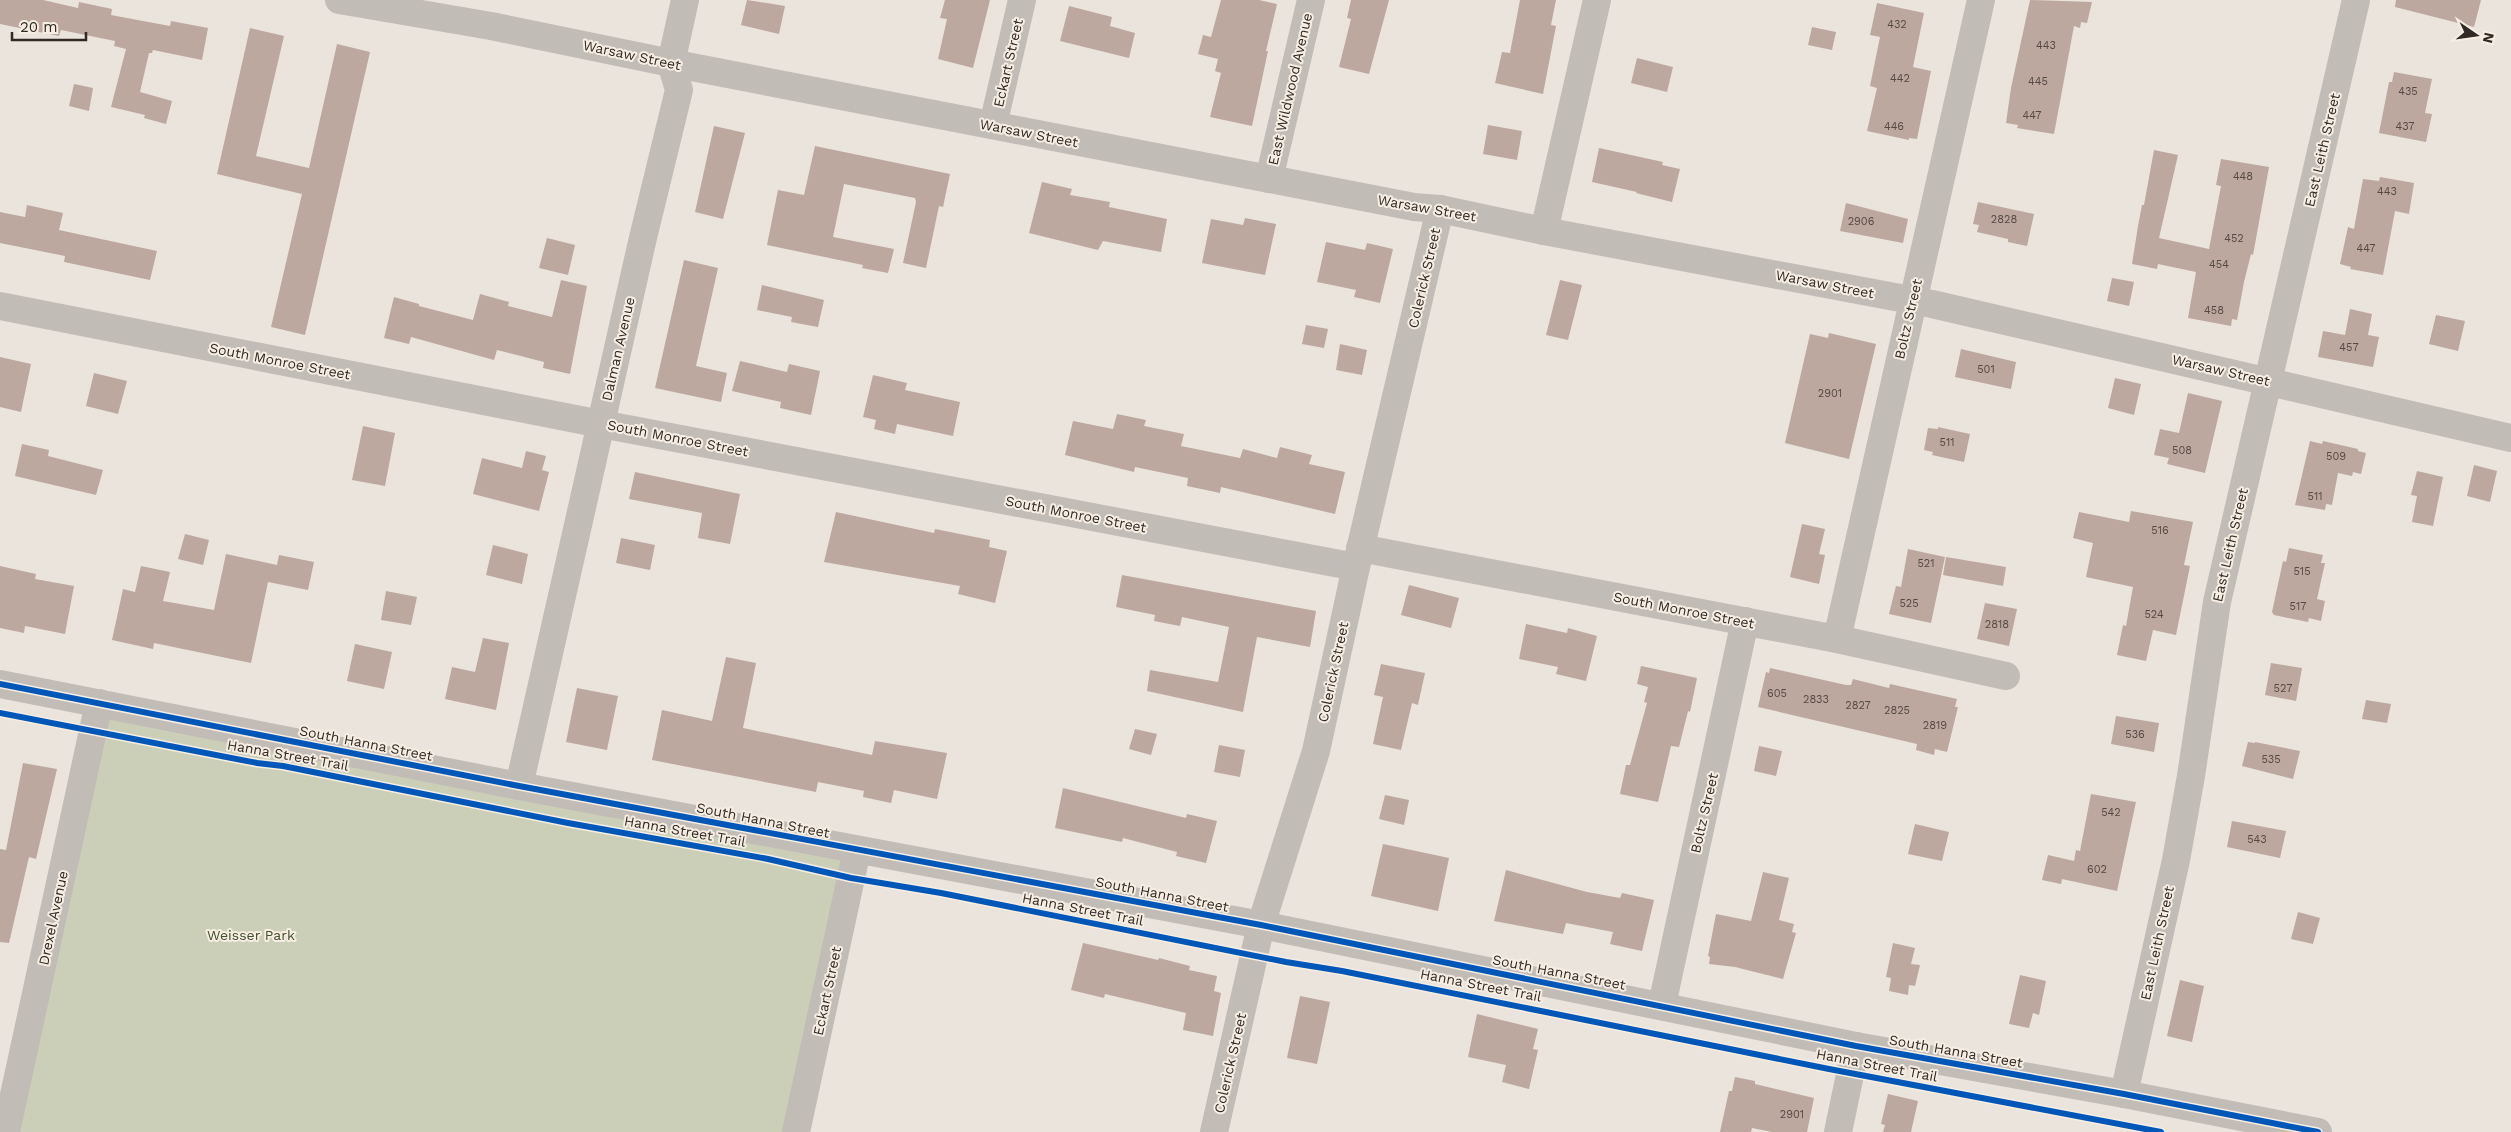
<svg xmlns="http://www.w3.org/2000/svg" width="2511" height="1132" viewBox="0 0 2511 1132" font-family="'Work Sans',sans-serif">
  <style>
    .green { fill: #cbcfb8 }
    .building { fill: #bda89f }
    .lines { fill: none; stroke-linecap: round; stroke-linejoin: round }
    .minor { stroke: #c2bcb7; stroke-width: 28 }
    .cycleway-casing { stroke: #f7eee3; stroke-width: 9 }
    .cycleway { stroke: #0057b8; stroke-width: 6 }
    .labels { text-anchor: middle; stroke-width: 4; stroke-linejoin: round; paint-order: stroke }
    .number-label { font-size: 11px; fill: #554944 }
    .street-label { font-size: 14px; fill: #322925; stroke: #f7eee3 }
    .park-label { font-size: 14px; fill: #424f2b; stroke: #f7eee3 }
  </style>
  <rect width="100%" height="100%" fill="#eae4dd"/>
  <path class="green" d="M 99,703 L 857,850 L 796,1132 L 6,1132 Z"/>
  <g class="building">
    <path d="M 0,0 L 43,0 L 78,8 L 79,2 L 112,9 L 111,15 L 170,26 L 171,21 L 208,28 L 202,60 L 153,50 L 152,53 L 149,53 L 140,92 L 172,101 L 166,124 L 144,118 L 145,115 L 111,107 L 126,49 L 114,46 L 115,41 L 61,30 L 59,36 L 0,24 Z"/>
    <path d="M 747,0 L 785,6 L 779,34 L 741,25 Z"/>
    <path d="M 945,0 L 990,0 L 973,68 L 938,59 L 947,19 L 940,18 Z"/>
    <path d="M 1221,0 L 1259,0 L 1277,4 L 1266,51 L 1268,51 L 1252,126 L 1210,117 L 1221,73 L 1215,71 L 1218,59 L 1198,54 L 1203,35 L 1211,37 Z"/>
    <path d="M 1351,0 L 1389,0 L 1369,74 L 1339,67 L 1351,19 L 1347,18 Z"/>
    <path d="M 1520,0 L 1556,0 L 1551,25 L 1556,26 L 1543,94 L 1495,83 L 1502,52 L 1510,53 Z"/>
    <path d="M 2030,0 L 2092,2 L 2087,23 L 2081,22 L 2080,28 L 2074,26 L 2054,134 L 2017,128 L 2018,125 L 2006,123 L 2011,88 Z"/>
    <path d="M 2396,0 L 2481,0 L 2474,27 L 2395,7 Z"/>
    <path d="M 1877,3 L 1924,13 L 1913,67 L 1931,71 L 1917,139 L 1909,138 L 1909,140 L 1867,131 L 1877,88 L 1870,86 L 1880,37 L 1870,35 Z"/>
    <path d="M 1069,6 L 1112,17 L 1110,26 L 1135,33 L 1129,58 L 1060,41 Z"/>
    <path d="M 1812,27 L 1836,32 L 1832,50 L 1808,45 Z"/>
    <path d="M 250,28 L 284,36 L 256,156 L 309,168 L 337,44 L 370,52 L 305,335 L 271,327 L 302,194 L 217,174 Z"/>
    <path d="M 1637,58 L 1673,67 L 1667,92 L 1631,83 Z"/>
    <path d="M 2394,72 L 2432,79 L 2425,113 L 2432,114 L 2426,142 L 2379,133 L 2389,82 L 2392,82 Z"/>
    <path d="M 74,84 L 93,88 L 89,111 L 69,106 Z"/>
    <path d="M 1488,125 L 1522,131 L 1517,160 L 1483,154 Z"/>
    <path d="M 714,126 L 745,133 L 723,219 L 695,212 Z"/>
    <path d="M 815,146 L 950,174 L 943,207 L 939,206 L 926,268 L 903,263 L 916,202 L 915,198 L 844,184 L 833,237 L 894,249 L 888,273 L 862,268 L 863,265 L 767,245 L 778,190 L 804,195 Z"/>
    <path d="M 1599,148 L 1663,162 L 1662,165 L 1680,169 L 1672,202 L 1636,193 L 1637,192 L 1592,182 Z"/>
    <path d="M 2154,150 L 2178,155 L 2159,238 L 2209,249 L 2221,186 L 2216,185 L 2221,159 L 2269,167 L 2253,255 L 2251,254 L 2244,282 L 2237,320 L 2232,319 L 2231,326 L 2188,318 L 2196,272 L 2158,264 L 2157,269 L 2132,264 L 2138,226 L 2142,205 L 2144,205 Z"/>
    <path d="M 2380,177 L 2414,183 L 2409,214 L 2395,211 L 2383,275 L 2350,269 L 2351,267 L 2340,264 L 2348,227 L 2354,229 L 2363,179 L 2379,181 Z"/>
    <path d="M 1042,182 L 1072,189 L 1070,195 L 1110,202 L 1109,207 L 1167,219 L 1161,252 L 1103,241 L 1098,250 L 1029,233 Z"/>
    <path d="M 1978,202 L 2034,214 L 2027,246 L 2008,242 L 2008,239 L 1977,232 L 1979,225 L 1973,224 Z"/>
    <path d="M 1846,203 L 1908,219 L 1903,243 L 1840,231 Z"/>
    <path d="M 27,205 L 63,213 L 59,230 L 157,251 L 150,280 L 64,262 L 65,256 L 0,243 L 0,212 L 25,217 Z"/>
    <path d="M 1245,218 L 1276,224 L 1265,275 L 1202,263 L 1211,219 L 1243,225 Z"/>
    <path d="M 547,238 L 575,245 L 568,275 L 539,268 Z"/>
    <path d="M 1326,242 L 1365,250 L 1367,243 L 1393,249 L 1380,303 L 1354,297 L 1356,290 L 1317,282 Z"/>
    <path d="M 684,260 L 718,268 L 696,366 L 727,373 L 721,402 L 655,388 Z"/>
    <path d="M 2112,278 L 2134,282 L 2129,306 L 2107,301 Z"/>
    <path d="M 561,280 L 587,286 L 570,374 L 543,368 L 544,362 L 497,350 L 494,360 L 411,337 L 409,344 L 384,338 L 394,297 L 419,304 L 419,306 L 473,320 L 480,294 L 509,302 L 508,306 L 552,317 Z"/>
    <path d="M 1560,280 L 1582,285 L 1568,340 L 1546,335 Z"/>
    <path d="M 762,285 L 824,300 L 818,327 L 791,322 L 792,317 L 757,310 Z"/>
    <path d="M 2350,309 L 2372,314 L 2368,335 L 2379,337 L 2373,367 L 2318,357 L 2323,331 L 2345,335 Z"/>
    <path d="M 2436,315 L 2465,321 L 2458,351 L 2429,344 Z"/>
    <path d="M 1306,325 L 1328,329 L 1324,348 L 1302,344 Z"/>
    <path d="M 1829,333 L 1876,344 L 1849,459 L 1785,443 L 1810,334 L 1828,338 Z"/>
    <path d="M 1340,344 L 1367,350 L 1362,375 L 1336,370 Z"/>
    <path d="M 1961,349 L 2016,362 L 2011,389 L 1955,377 Z"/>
    <path d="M 0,357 L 31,364 L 21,412 L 0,407 Z"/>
    <path d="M 740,361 L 787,372 L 789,364 L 820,371 L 811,415 L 780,408 L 781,402 L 732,391 Z"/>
    <path d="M 94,373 L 127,381 L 118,414 L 86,406 Z"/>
    <path d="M 873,375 L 907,383 L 905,390 L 960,402 L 953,436 L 897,424 L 895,434 L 874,429 L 876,420 L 863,417 Z"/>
    <path d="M 2115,378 L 2141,384 L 2134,415 L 2108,408 Z"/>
    <path d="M 2188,393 L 2222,401 L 2205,473 L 2167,464 L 2169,458 L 2154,455 L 2160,429 L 2179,433 Z"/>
    <path d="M 1117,414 L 1146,420 L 1144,426 L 1184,434 L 1181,446 L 1240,458 L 1243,449 L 1277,458 L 1280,447 L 1312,455 L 1309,464 L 1345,472 L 1335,514 L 1221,487 L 1220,493 L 1187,486 L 1188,478 L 1135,467 L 1134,472 L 1065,455 L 1073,421 L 1113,429 Z"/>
    <path d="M 363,426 L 395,433 L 385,486 L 352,480 Z"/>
    <path d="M 1938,427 L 1970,434 L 1964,462 L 1932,455 L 1933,452 L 1924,450 L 1928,428 L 1938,429 Z"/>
    <path d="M 2310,441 L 2322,444 L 2323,441 L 2358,449 L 2358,451 L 2366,453 L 2361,474 L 2353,472 L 2352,476 L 2338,473 L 2332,505 L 2326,504 L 2325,510 L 2295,505 Z"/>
    <path d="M 22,444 L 49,450 L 48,456 L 103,470 L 96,495 L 15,476 Z"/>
    <path d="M 526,451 L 546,456 L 542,470 L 549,472 L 539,511 L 473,494 L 482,458 L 522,468 Z"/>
    <path d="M 2474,465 L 2497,471 L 2490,502 L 2467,496 Z"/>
    <path d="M 2417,471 L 2443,477 L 2433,526 L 2412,522 L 2417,496 L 2411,495 Z"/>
    <path d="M 635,472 L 740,494 L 730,544 L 698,538 L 702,513 L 629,499 Z"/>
    <path d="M 2131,511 L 2193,522 L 2184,565 L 2190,566 L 2176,635 L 2153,630 L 2146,661 L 2117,655 L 2123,625 L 2126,626 L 2133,587 L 2086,577 L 2093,543 L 2073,538 L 2079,512 L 2129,522 Z"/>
    <path d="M 836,512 L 934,533 L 935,529 L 990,540 L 989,547 L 1007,551 L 995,603 L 958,594 L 960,586 L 824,562 Z"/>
    <path d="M 1802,524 L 1825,529 L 1819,554 L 1825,555 L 1819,584 L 1790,577 Z"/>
    <path d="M 185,534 L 209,540 L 203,565 L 178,559 Z"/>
    <path d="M 621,538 L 655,545 L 650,570 L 616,563 Z"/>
    <path d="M 493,545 L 528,554 L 522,584 L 486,575 Z"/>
    <path d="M 2289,548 L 2323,555 L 2321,563 L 2325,563 L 2317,599 L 2325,601 L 2321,621 L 2309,618 L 2308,622 L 2274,615 L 2272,612 L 2283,561 L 2286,562 Z"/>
    <path d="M 1908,549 L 1945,557 L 1931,623 L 1889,614 L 1896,586 L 1901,587 Z"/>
    <path d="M 226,554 L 277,565 L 279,555 L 314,562 L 308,590 L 268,582 L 251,663 L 154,643 L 153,649 L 112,640 L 123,589 L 135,592 L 141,566 L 170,572 L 163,601 L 214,610 Z"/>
    <path d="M 1946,557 L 2006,567 L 2003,586 L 1943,575 Z"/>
    <path d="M 0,566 L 36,574 L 35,579 L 74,586 L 65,634 L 25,626 L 24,633 L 0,628 Z"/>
    <path d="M 1122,575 L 1316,611 L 1310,647 L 1257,637 L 1243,712 L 1147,691 L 1150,670 L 1218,682 L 1229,627 L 1182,617 L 1180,626 L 1154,621 L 1155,615 L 1116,607 Z"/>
    <path d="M 1409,585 L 1459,598 L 1451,628 L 1401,615 Z"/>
    <path d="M 386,591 L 417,597 L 411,625 L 381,620 Z"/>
    <path d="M 1985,603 L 2017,609 L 2009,646 L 1977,639 Z"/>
    <path d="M 1526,624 L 1567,633 L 1568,628 L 1597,636 L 1586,681 L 1556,674 L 1558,667 L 1519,659 Z"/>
    <path d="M 483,638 L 509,643 L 496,710 L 445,699 L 452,667 L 475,672 Z"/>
    <path d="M 355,644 L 392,652 L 384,689 L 347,681 Z"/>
    <path d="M 726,657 L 756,663 L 743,728 L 872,755 L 875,741 L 947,753 L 937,799 L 894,790 L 891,803 L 863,797 L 864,791 L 818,782 L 816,792 L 652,760 L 662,710 L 712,721 Z"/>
    <path d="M 2271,663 L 2302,668 L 2296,701 L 2265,695 Z"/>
    <path d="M 1381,664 L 1425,673 L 1418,705 L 1412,703 L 1401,750 L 1373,744 L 1383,697 L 1374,695 Z"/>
    <path d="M 1641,666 L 1697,678 L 1690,712 L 1688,711 L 1679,747 L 1671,746 L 1658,802 L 1620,794 L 1626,765 L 1630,765 L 1647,703 L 1644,702 L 1648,687 L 1637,684 Z"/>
    <path d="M 1770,668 L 1846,685 L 1851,685 L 1853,679 L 1889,688 L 1890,684 L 1957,699 L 1955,707 L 1958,707 L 1947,752 L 1935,749 L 1934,755 L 1916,750 L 1917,744 L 1758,707 L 1766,672 L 1769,673 Z"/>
    <path d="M 577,688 L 618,696 L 607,750 L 566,742 Z"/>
    <path d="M 2366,700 L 2391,704 L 2387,723 L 2362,719 Z"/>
    <path d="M 2116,716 L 2159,723 L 2154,752 L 2111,744 Z"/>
    <path d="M 1135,729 L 1157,734 L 1151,755 L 1129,749 Z"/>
    <path d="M 2248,742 L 2255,743 L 2255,742 L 2300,751 L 2293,779 L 2242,766 Z"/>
    <path d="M 1219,745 L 1245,750 L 1240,777 L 1214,772 Z"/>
    <path d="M 1759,746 L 1782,751 L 1776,776 L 1754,771 Z"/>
    <path d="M 23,763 L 57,769 L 36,859 L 29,857 L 9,943 L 0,942 L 0,849 L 6,850 Z"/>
    <path d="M 1063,788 L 1186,818 L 1187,814 L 1217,821 L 1206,863 L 1176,856 L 1177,852 L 1123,838 L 1122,842 L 1055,828 Z"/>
    <path d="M 2091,794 L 2136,802 L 2117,891 L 2062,879 L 2061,884 L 2042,880 L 2048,855 L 2074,861 L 2076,850 L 2080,851 Z"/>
    <path d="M 1385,795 L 1409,800 L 1404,825 L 1379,819 Z"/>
    <path d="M 2232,821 L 2286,831 L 2280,858 L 2227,847 Z"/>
    <path d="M 1915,824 L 1949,832 L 1942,861 L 1908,854 Z"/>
    <path d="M 1383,844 L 1449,858 L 1438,911 L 1371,896 Z"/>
    <path d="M 1506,870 L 1587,892 L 1620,898 L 1622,893 L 1654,900 L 1642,951 L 1610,944 L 1613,932 L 1566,923 L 1563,934 L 1494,921 Z"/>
    <path d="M 1763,872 L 1789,878 L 1779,920 L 1794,924 L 1792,932 L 1796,933 L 1783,979 L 1735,967 L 1709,964 L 1710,957 L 1708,956 L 1716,914 L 1751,921 Z"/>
    <path d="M 2298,912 L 2320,918 L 2313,944 L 2291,939 Z"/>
    <path d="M 1083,943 L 1158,960 L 1159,958 L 1190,966 L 1189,970 L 1217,976 L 1214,991 L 1221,993 L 1213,1036 L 1183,1030 L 1186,1013 L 1105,994 L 1104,998 L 1071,990 Z"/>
    <path d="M 1893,943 L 1915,948 L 1911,964 L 1920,965 L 1915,986 L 1909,985 L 1908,995 L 1889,991 L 1891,978 L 1886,977 Z"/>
    <path d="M 2020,975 L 2046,981 L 2039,1015 L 2033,1013 L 2029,1028 L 2009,1024 Z"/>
    <path d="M 2180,980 L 2204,986 L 2192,1042 L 2167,1036 Z"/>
    <path d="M 1300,996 L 1330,1002 L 1317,1064 L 1287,1058 Z"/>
    <path d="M 1477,1014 L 1538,1029 L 1533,1049 L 1538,1050 L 1529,1089 L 1502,1082 L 1506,1065 L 1468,1057 Z"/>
    <path d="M 1735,1077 L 1755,1081 L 1755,1084 L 1814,1098 L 1807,1132 L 1772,1132 L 1752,1128 L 1751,1132 L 1720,1132 L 1729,1091 L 1732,1091 Z"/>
    <path d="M 1888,1094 L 1918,1101 L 1911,1132 L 1883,1132 L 1885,1125 L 1881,1124 Z"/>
  </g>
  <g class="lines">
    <g class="minor">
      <path d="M 339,0 L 491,26 L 671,63 L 1414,207 L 1440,209 L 1544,231 L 1932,304 L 2511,438"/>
      <path d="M 993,125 L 1022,0"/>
      <path d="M 1269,179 L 1311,0"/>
      <path d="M 1544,231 L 1597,0"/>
      <path d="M 0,306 L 601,424 L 1356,567"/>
      <path d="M 1360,548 L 1837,639 L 2006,676"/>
      <path d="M 1837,639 L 1981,0"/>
      <path d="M 0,684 L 519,786 L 1261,925 L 1856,1046 L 2124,1094 L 2318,1132"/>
      <path d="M 519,786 L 642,242 L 679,90 L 671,63 L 685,0"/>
      <path d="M 1662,1005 L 1745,621"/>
      <path d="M 2124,1094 L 2176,860 L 2191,776 L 2217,602 L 2356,0"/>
      <path d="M 6,1132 L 99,703"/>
      <path d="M 796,1132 L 857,850"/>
      <path d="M 1214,1132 L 1261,925 L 1316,751 L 1356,567 L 1440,209"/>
      <path d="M 1838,1132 L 1856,1046"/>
    </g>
    <g class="cycleway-casing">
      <g id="cycleway">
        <path d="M 0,684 L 519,786 L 1261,925 L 1856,1046 L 2124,1094 L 2318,1132"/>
        <path d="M 0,713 L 257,763 L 283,766 L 568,823 L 768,859 L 851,878 L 941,893 L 1286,962 L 1342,971 L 1829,1069 L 2161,1132"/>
      </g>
    </g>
    <use href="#cycleway" class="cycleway"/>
  </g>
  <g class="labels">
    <g class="number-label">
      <text x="1897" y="28">432</text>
      <text x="2046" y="49">443</text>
      <text x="1900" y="82">442</text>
      <text x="2038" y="85">445</text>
      <text x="2408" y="95">435</text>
      <text x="2032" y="119">447</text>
      <text x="1894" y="130">446</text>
      <text x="2405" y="130">437</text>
      <text x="2243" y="180">448</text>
      <text x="2387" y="195">443</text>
      <text x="2004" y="223">2828</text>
      <text x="1861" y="225">2906</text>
      <text x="2234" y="242">452</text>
      <text x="2366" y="252">447</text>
      <text x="2219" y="268">454</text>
      <text x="2214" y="314">458</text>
      <text x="2349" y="351">457</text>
      <text x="1986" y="373">501</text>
      <text x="1830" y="397">2901</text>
      <text x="1947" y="446">511</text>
      <text x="2182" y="454">508</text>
      <text x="2336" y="460">509</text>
      <text x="2315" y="500">511</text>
      <text x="2160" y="534">516</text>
      <text x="1926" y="567">521</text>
      <text x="2302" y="575">515</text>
      <text x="1909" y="607">525</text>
      <text x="2298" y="610">517</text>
      <text x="2154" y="618">524</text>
      <text x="1997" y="628">2818</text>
      <text x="2283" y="692">527</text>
      <text x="1777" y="697">605</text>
      <text x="1816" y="703">2833</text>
      <text x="1858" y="709">2827</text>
      <text x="1897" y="714">2825</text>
      <text x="1935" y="729">2819</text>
      <text x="2135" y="738">536</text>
      <text x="2271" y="763">535</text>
      <text x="2111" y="816">542</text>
      <text x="2257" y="843">543</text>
      <text x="2097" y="873">602</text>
      <text x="1792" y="1118">2901</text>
    </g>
    <g class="street-label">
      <text transform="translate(632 55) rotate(12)" y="5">Warsaw Street</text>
      <text transform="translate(1008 63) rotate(-77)" y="5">Eckart Street</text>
      <text transform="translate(1290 89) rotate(-77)" y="5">East Wildwood Avenue</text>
      <text transform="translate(1029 133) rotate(11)" y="5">Warsaw Street</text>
      <text transform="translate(2322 150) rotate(-77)" y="5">East Leith Street</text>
      <text transform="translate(1427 208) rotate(10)" y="5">Warsaw Street</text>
      <text transform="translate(1424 278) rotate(-77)" y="5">Colerick Street</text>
      <text transform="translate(1825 284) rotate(11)" y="5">Warsaw Street</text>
      <text transform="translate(1908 319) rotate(-77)" y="5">Boltz Street</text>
      <text transform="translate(618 349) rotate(-77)" y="5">Dalman Avenue</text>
      <text transform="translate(280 361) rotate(11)" y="5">South Monroe Street</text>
      <text transform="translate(2221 370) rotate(13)" y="5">Warsaw Street</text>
      <text transform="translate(678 438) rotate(11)" y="5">South Monroe Street</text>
      <text transform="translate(1076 514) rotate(11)" y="5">South Monroe Street</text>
      <text transform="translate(2230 545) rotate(-77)" y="5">East Leith Street</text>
      <text transform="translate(1684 610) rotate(11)" y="5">South Monroe Street</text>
      <text transform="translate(1333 672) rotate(-78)" y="5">Colerick Street</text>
      <text transform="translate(366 743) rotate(11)" y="5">South Hanna Street</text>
      <text transform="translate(288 755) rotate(10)" y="5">Hanna Street Trail</text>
      <text transform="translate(1704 813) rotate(-77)" y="5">Boltz Street</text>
      <text transform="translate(763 820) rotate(11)" y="5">South Hanna Street</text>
      <text transform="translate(685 831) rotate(10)" y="5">Hanna Street Trail</text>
      <text transform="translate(1162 894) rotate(11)" y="5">South Hanna Street</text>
      <text transform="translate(1083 909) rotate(11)" y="5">Hanna Street Trail</text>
      <text transform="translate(53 918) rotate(-78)" y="5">Drexel Avenue</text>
      <text transform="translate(2157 943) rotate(-78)" y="5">East Leith Street</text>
      <text transform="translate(1559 972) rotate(11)" y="5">South Hanna Street</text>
      <text transform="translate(1481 985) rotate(11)" y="5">Hanna Street Trail</text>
      <text transform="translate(827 991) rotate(-78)" y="5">Eckart Street</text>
      <text transform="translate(1956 1051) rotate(10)" y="5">South Hanna Street</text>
      <text transform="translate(1230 1063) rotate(-77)" y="5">Colerick Street</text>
      <text transform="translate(1877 1065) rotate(11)" y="5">Hanna Street Trail</text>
    </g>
    <g class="park-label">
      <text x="251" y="940">Weisser Park</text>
    </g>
  </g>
  <g transform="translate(2476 35) rotate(103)" stroke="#f7eee3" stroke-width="4" paint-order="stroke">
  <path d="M0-4L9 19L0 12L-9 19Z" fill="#322925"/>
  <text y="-8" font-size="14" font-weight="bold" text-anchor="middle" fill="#322925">N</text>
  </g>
  <path d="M12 32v8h74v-8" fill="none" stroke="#322925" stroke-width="2.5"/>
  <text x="20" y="32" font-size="15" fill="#322925" stroke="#f7eee3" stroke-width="4" paint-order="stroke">20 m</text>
</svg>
